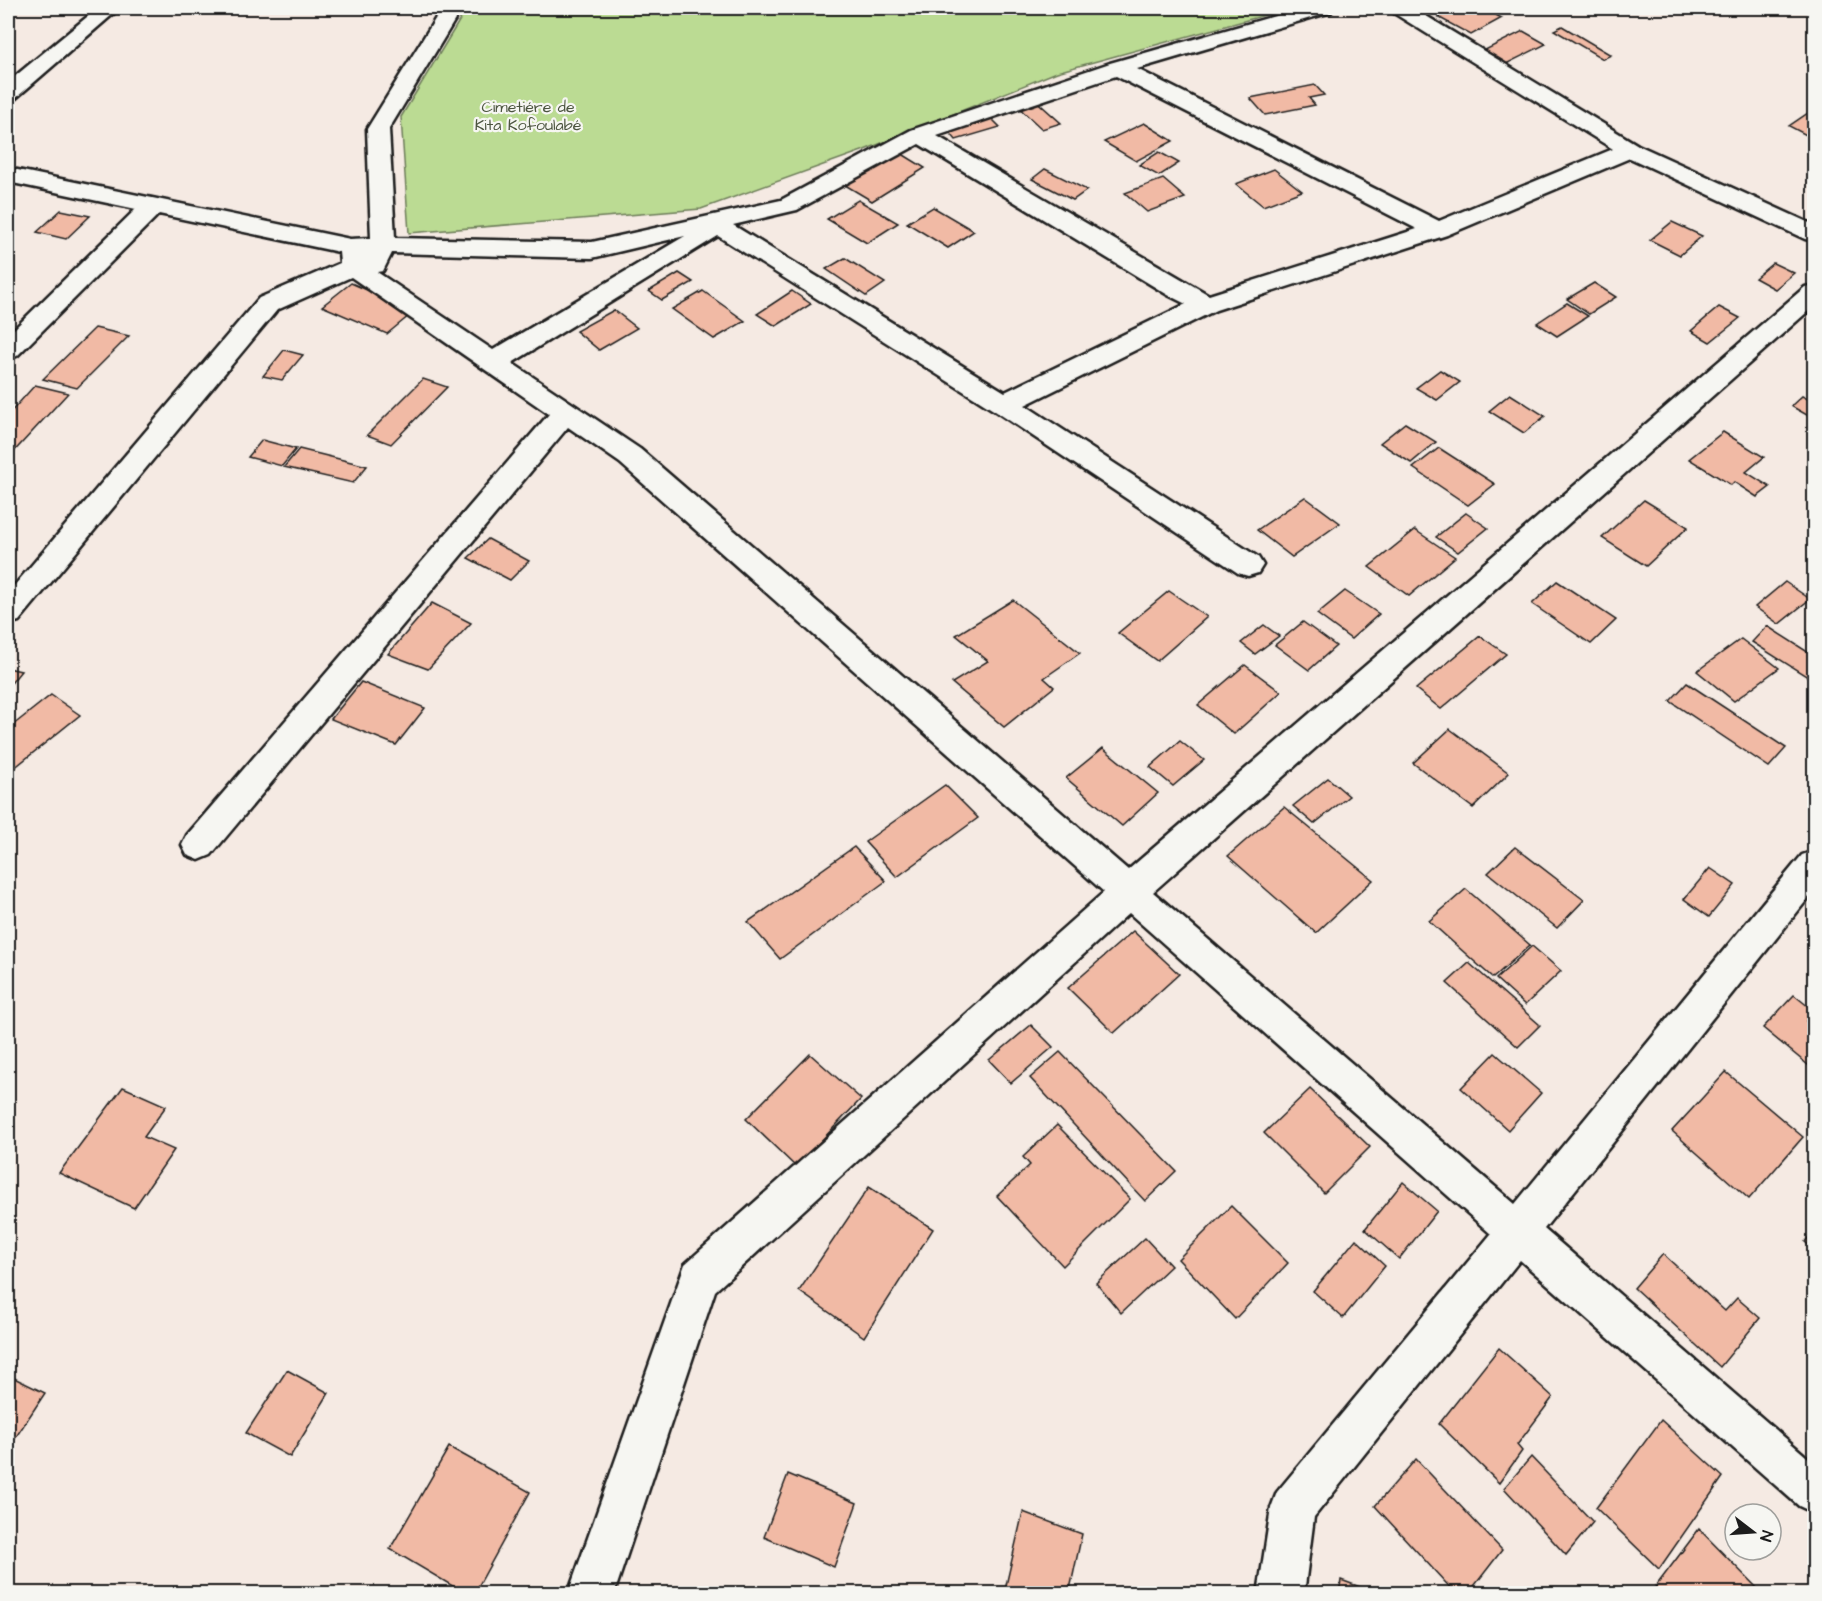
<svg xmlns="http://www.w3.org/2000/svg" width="1822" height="1601" viewBox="0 0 1822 1601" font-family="'Architects Daughter',sans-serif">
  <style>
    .green { fill: #bbdb93; stroke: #6c7c58; stroke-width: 1.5 }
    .building { fill: #f1baa5; stroke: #1c1c1c; stroke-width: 1.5 }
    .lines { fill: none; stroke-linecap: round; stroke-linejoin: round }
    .minor-casing { stroke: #1c1c1c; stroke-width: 5 }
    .minor { fill: #f6f6f2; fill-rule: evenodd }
    .labels { text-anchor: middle; stroke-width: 4.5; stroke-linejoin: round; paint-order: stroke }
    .far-park-label { font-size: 16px; fill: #4c5540; stroke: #f6f6f2 }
  </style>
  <rect width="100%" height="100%" fill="#f5eae3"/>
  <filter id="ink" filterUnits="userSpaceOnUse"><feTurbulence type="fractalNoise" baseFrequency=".0167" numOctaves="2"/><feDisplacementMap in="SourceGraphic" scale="12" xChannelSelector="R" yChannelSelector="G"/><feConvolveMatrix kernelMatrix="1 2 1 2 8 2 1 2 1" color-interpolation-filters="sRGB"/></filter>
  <g filter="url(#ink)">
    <path class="green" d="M 467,8 L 1291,8 L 1057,72 L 862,151 L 701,209 L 409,233 L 401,117 Z"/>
    <g class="building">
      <path d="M 1457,8 L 1481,8 L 1502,18 L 1471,35 L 1438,17 Z"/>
      <path d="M 1562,26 L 1611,55 L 1603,59 L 1554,30 Z"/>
      <path d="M 1523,31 L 1546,44 L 1506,64 L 1483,51 Z"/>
      <path d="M 1315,85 L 1324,95 L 1309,98 L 1315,105 L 1265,115 L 1250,98 Z"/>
      <path d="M 1033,98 L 1061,123 L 1042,129 L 1016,105 Z"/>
      <path d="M 1814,109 L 1814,139 L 1789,126 Z"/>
      <path d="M 990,117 L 1000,127 L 956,140 L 947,129 Z"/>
      <path d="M 1144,123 L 1173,141 L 1136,161 L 1104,142 Z"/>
      <path d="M 899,152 L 925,168 L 872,201 L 845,185 Z"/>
      <path d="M 1159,152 L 1179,163 L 1159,176 L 1139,165 Z"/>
      <path d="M 1045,169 L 1087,190 L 1073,200 L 1032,179 Z"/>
      <path d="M 1274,169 L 1302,191 L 1263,206 L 1236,184 Z"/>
      <path d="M 1163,179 L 1185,198 L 1147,212 L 1125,193 Z"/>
      <path d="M 858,200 L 898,223 L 867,243 L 827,219 Z"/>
      <path d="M 933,207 L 974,231 L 948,248 L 907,223 Z"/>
      <path d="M 61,210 L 90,216 L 66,239 L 37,232 Z"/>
      <path d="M 1672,222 L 1702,236 L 1680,255 L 1650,240 Z"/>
      <path d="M 845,258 L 885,283 L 866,296 L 826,269 Z"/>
      <path d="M 1773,263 L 1794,273 L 1775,289 L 1755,278 Z"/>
      <path d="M 679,273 L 693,282 L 662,300 L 649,291 Z"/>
      <path d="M 351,283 L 415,311 L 387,334 L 322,306 Z"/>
      <path d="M 1594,283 L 1616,297 L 1589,314 L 1567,299 Z"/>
      <path d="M 703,291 L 745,321 L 714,339 L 672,309 Z"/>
      <path d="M 792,291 L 811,304 L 776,326 L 757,314 Z"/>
      <path d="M 1567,303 L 1588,316 L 1557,336 L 1537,323 Z"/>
      <path d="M 1719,307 L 1740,318 L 1710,342 L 1691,331 Z"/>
      <path d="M 614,310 L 637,328 L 599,350 L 576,331 Z"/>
      <path d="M 95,328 L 129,336 L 77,388 L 43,379 Z"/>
      <path d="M 284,350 L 303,355 L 282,380 L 263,376 Z"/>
      <path d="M 1440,370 L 1460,382 L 1437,400 L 1416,388 Z"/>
      <path d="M 423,379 L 447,387 L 391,444 L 367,435 Z"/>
      <path d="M 35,385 L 68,393 L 8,458 L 8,415 Z"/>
      <path d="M 1510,394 L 1545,416 L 1524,433 L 1489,411 Z"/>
      <path d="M 1802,396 L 1814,402 L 1814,419 L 1791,406 Z"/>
      <path d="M 1405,423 L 1436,442 L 1411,463 L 1380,443 Z"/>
      <path d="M 1723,432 L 1764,457 L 1746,472 L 1770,487 L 1757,497 L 1734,482 L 1731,485 L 1689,459 Z"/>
      <path d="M 262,440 L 296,449 L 282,466 L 248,457 Z"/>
      <path d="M 1439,448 L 1495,484 L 1468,505 L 1413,468 Z"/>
      <path d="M 299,449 L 367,466 L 353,483 L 284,467 Z"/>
      <path d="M 1305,497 L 1340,523 L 1292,557 L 1257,530 Z"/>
      <path d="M 1644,500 L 1688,527 L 1646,566 L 1602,538 Z"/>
      <path d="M 1466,513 L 1488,528 L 1458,552 L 1436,537 Z"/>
      <path d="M 1415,530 L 1455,557 L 1409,596 L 1369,567 Z"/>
      <path d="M 488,539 L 529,561 L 510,580 L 468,558 Z"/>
      <path d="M 1557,581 L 1616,620 L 1591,644 L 1532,604 Z"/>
      <path d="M 1785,582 L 1810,599 L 1779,624 L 1755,607 Z"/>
      <path d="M 1169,591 L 1207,617 L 1157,661 L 1118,633 Z"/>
      <path d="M 1345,591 L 1379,614 L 1351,639 L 1317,614 Z"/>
      <path d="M 1013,600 L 1080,653 L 1044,678 L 1054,687 L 1004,727 L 952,683 L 988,661 L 956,635 Z"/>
      <path d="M 432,603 L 471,623 L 428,669 L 388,654 Z"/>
      <path d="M 1303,622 L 1336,646 L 1309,670 L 1275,645 Z"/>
      <path d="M 1264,625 L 1279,636 L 1255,654 L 1241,643 Z"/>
      <path d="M 1767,626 L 1814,656 L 1814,681 L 1752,642 Z"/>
      <path d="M 1480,636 L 1506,654 L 1441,709 L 1416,689 Z"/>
      <path d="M 1741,639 L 1779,668 L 1734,701 L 1697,671 Z"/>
      <path d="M 1245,665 L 1281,692 L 1234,734 L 1198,705 Z"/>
      <path d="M 8,668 L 21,671 L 8,687 Z"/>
      <path d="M 361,682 L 425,708 L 396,745 L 331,719 Z"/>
      <path d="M 1687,683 L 1786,748 L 1769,767 L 1670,701 Z"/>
      <path d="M 51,695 L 80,715 L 8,773 L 8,729 Z"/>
      <path d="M 1450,729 L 1509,773 L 1473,808 L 1413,763 Z"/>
      <path d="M 1180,741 L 1204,760 L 1173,786 L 1150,767 Z"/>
      <path d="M 1103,748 L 1158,793 L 1122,826 L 1066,778 Z"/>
      <path d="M 1328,778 L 1349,796 L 1314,824 L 1293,806 Z"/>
      <path d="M 945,785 L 978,818 L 897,877 L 865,842 Z"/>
      <path d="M 1284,807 L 1373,880 L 1316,933 L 1228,856 Z"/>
      <path d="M 854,847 L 886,881 L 780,959 L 748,922 Z"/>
      <path d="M 1515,847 L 1584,900 L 1557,928 L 1488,873 Z"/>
      <path d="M 1710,868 L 1735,885 L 1709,917 L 1684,899 Z"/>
      <path d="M 1466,889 L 1530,945 L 1493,978 L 1429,921 Z"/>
      <path d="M 1133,931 L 1179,974 L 1114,1033 L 1068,988 Z"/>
      <path d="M 1532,946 L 1561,971 L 1525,1005 L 1496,979 Z"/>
      <path d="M 1469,963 L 1540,1025 L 1518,1047 L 1447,983 Z"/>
      <path d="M 1794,995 L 1814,1011 L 1806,1021 L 1814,1028 L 1814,1070 L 1763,1028 Z"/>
      <path d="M 1031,1025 L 1053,1047 L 1011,1083 L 989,1060 Z"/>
      <path d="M 1060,1052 L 1176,1171 L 1145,1201 L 1030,1078 Z"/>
      <path d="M 1495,1053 L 1541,1093 L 1508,1130 L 1461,1088 Z"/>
      <path d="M 810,1054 L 861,1099 L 796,1167 L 746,1119 Z"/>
      <path d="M 1726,1072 L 1803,1137 L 1749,1199 L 1672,1131 Z"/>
      <path d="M 123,1087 L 166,1106 L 144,1137 L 174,1150 L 134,1208 L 59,1173 Z"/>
      <path d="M 1310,1089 L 1370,1147 L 1324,1193 L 1264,1133 Z"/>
      <path d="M 1057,1125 L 1130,1199 L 1063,1266 L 997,1196 L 1030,1165 L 1023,1157 Z"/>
      <path d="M 1403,1182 L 1437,1211 L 1399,1259 L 1365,1229 Z"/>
      <path d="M 869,1187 L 933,1229 L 864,1337 L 799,1291 Z"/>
      <path d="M 1231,1206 L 1288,1263 L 1235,1319 L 1178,1259 Z"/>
      <path d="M 1814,1230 L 1814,1250 L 1805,1242 Z"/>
      <path d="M 1145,1238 L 1171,1266 L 1121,1313 L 1096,1283 Z"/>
      <path d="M 1356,1239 L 1385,1266 L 1343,1318 L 1313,1291 Z"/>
      <path d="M 1663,1254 L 1725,1311 L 1737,1298 L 1760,1318 L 1720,1367 L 1634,1288 Z"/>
      <path d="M 1499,1348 L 1553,1397 L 1517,1445 L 1522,1451 L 1499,1483 L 1439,1424 Z"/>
      <path d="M 287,1370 L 329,1393 L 290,1457 L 246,1433 Z"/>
      <path d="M 8,1375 L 45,1393 L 8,1449 Z"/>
      <path d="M 1661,1420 L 1723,1477 L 1659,1569 L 1596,1508 Z"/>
      <path d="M 449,1447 L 530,1492 L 474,1594 L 466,1594 L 390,1549 Z"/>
      <path d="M 1531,1457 L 1593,1522 L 1566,1555 L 1504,1488 Z"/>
      <path d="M 1416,1459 L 1502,1550 L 1468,1594 L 1456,1594 L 1375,1506 Z"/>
      <path d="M 788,1474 L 857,1503 L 834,1567 L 764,1537 Z"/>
      <path d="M 1023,1512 L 1082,1534 L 1069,1594 L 1004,1594 Z"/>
      <path d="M 1699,1529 L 1763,1594 L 1650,1594 Z"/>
      <path d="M 1341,1580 L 1379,1594 L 1339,1594 Z"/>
    </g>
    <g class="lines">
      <g class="minor-casing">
        <g id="minor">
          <path d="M 98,8 L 120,8 L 16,98 L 8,99 L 8,82 Z"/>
          <path d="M 442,8 L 462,8 L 389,129 L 395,238 L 592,242 L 781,200 L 911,130 L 1110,63 L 1303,8 L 1334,8 L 1331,12 L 1137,69 L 1439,221 L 1613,149 L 1392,12 L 1389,8 L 1413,8 L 1638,145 L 1814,225 L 1814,241 L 1805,239 L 1630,158 L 1447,235 L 1216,310 L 1025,405 L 1258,557 L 1263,565 L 1258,573 L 1248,576 L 1238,573 L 995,411 L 718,236 L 512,363 L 640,449 L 1128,870 L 1805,287 L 1814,285 L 1814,306 L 1153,892 L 1515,1204 L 1802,855 L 1814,851 L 1814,891 L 1544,1229 L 1814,1463 L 1814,1513 L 1799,1506 L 1520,1260 L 1314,1517 L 1304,1594 L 1258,1594 L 1271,1508 L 1277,1492 L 1491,1234 L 1129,913 L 715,1291 L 614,1594 L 568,1594 L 685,1264 L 1104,892 L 620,463 L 568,427 L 211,855 L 199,860 L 187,855 L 182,845 L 187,835 L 549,414 L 351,277 L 277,310 L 19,621 L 8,624 L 8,593 L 259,298 L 340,263 L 339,252 L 159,214 L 17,356 L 8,359 L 8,335 L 136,209 L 8,182 L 8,168 L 350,239 L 371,238 L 367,129 ZM 1116,76 L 1417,229 L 1209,295 L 937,136 ZM 919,144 L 1168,295 L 1186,304 L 1005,392 L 733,225 L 797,210 ZM 685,236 L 493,350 L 377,272 L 383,271 L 392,253 L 592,258 Z"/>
        </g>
      </g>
      <use href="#minor" class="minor"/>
    </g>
  </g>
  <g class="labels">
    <g class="far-park-label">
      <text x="528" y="112">Cimetiére de<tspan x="528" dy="18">Kita Kofoulabé</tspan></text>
    </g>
  </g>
  <rect width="1822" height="1601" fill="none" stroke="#f6f6f2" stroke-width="30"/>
  <rect x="15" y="15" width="1792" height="1571" fill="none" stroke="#1c1c1c" stroke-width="2" filter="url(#ink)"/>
  <g transform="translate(1753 1532) rotate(107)"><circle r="28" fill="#f6f6f2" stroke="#9f9f9c" stroke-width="1.5"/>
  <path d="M0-4.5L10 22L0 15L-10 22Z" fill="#1c1c1c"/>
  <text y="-9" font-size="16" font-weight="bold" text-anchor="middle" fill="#1c1c1c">N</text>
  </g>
</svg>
